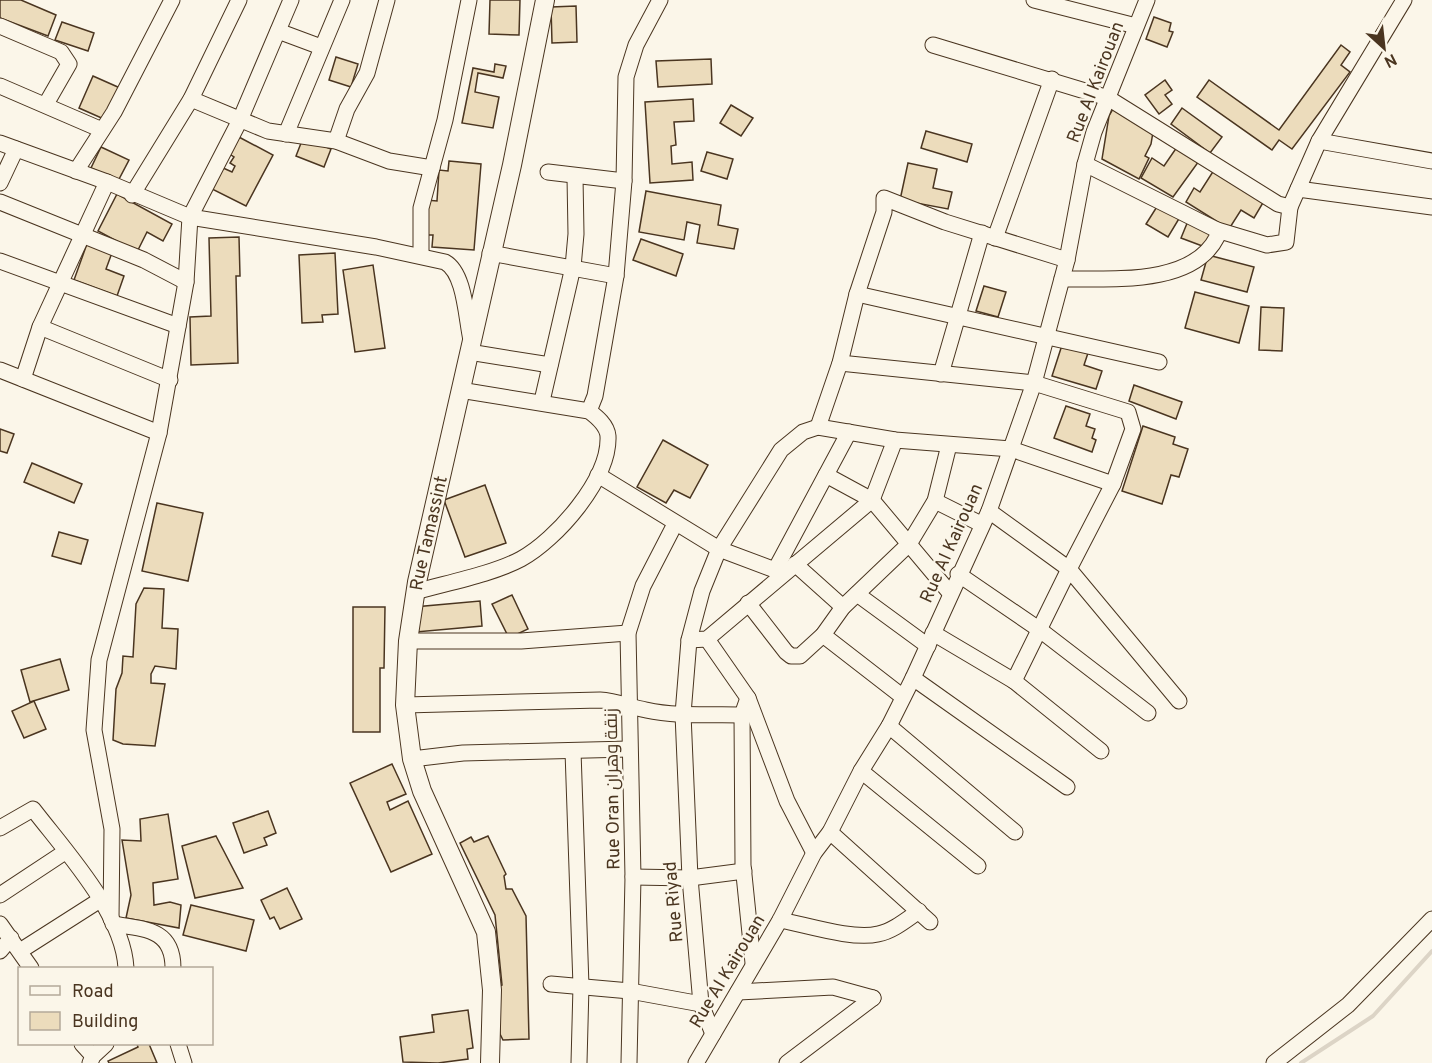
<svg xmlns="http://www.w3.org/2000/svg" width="1432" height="1063" viewBox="0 0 1432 1063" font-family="Overpass,Cairo,sans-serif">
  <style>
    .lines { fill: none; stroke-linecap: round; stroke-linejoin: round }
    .stream { stroke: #dcd4c6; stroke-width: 4 }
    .building { fill: #ecdcbc; stroke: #4a3520; stroke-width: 1.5 }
    .minor-casing { stroke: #4a3520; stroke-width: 17 }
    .major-casing { stroke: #4a3520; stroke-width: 20 }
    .minor { stroke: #fbf6e9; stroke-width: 15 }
    .major { stroke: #fbf6e9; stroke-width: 18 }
    .labels { text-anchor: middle; stroke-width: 4.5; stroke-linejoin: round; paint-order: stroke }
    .street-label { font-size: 18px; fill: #4a3520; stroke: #fbf6e9 }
  </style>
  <rect width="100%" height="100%" fill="#fbf6e9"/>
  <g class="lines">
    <path class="stream" d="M 1301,1063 L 1373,1016 L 1432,951"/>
  </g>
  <g class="building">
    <path d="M 0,0 L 21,0 L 56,15 L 48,36 L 0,18 Z"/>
    <path d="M 490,0 L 520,0 L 519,35 L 489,34 Z"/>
    <path d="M 576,6 L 577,42 L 552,43 L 551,7 Z"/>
    <path d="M 1154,17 L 1171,23 L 1169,31 L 1173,32 L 1167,47 L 1146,39 Z"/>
    <path d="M 62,22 L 94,33 L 88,51 L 55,40 Z"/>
    <path d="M 1341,45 L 1350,52 L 1341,65 L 1350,72 L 1292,149 L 1279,140 L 1272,150 L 1197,97 L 1209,80 L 1279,130 Z"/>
    <path d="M 336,57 L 358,64 L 351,87 L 329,80 Z"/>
    <path d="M 711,59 L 712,84 L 658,87 L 656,61 Z"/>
    <path d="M 495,64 L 506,66 L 503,78 L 478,73 L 475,92 L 499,97 L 493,128 L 462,123 L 473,68 L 494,72 Z"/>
    <path d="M 93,76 L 120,88 L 106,120 L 79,108 Z"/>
    <path d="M 1165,80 L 1172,90 L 1165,95 L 1172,104 L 1159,114 L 1145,95 Z"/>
    <path d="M 693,99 L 694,121 L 674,122 L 676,145 L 671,146 L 672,164 L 692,162 L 693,180 L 650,183 L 645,102 Z"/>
    <path d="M 731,105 L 753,118 L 741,136 L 720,123 Z"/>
    <path d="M 1182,108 L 1222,137 L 1210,153 L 1171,124 Z"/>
    <path d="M 1113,109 L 1153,132 L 1151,144 L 1145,156 L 1149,158 L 1139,179 L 1102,159 L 1109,116 Z"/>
    <path d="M 926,131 L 972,144 L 967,162 L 921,148 Z"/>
    <path d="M 237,136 L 273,155 L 246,206 L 210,188 L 221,167 L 232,172 L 235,166 L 230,163 L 234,157 L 228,153 Z"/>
    <path d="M 303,138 L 331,149 L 324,167 L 296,156 Z"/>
    <path d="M 101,147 L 129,160 L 118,181 L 91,168 Z"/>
    <path d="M 1177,147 L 1199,161 L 1173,197 L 1141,178 L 1152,158 L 1164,166 Z"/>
    <path d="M 707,152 L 733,159 L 727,179 L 701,171 Z"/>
    <path d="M 449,161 L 481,164 L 474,250 L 432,247 L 433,235 L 423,235 L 426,200 L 437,201 L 439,170 L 448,171 Z"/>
    <path d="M 908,163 L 937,169 L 933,188 L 952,192 L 948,209 L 900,200 Z"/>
    <path d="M 1214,170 L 1264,201 L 1254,218 L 1241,210 L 1229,229 L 1186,202 L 1194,188 L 1200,192 Z"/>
    <path d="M 646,191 L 721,205 L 718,225 L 738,229 L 734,249 L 697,243 L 700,225 L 687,222 L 684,240 L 639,232 Z"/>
    <path d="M 117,194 L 172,224 L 163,241 L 147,232 L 137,252 L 98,231 Z"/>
    <path d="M 1158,205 L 1180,217 L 1168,237 L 1146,224 Z"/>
    <path d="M 1188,221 L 1212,230 L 1205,247 L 1181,238 Z"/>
    <path d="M 239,237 L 240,276 L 236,276 L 238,363 L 191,365 L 190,317 L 211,316 L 209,238 Z"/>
    <path d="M 641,239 L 683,254 L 676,276 L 633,260 Z"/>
    <path d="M 88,241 L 113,250 L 106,269 L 124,276 L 117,296 L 74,280 Z"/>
    <path d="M 335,253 L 338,314 L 322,315 L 323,322 L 302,323 L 299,255 Z"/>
    <path d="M 1208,255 L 1254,267 L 1247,292 L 1201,280 Z"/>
    <path d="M 373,265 L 385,348 L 355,352 L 343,270 Z"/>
    <path d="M 984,286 L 1006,292 L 998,317 L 976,311 Z"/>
    <path d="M 1195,292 L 1249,306 L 1239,343 L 1185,328 Z"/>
    <path d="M 1261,307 L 1284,308 L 1282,351 L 1259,350 Z"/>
    <path d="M 1063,342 L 1089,350 L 1084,365 L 1102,371 L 1096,389 L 1052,376 Z"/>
    <path d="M 1134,385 L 1182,402 L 1176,419 L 1129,401 Z"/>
    <path d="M 1066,406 L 1090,414 L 1086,426 L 1095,429 L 1092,438 L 1096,440 L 1092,452 L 1054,438 Z"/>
    <path d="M 1143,426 L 1175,437 L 1173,444 L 1188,449 L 1179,477 L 1171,475 L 1162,504 L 1122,491 Z"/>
    <path d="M 0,429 L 14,434 L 7,453 L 0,451 Z"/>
    <path d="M 663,440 L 708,465 L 690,498 L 674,490 L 666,503 L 637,487 Z"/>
    <path d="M 32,463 L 82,484 L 74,503 L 24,482 Z"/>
    <path d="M 485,485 L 506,543 L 465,557 L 444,500 Z"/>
    <path d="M 157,503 L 203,513 L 188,581 L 142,571 Z"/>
    <path d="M 59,532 L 88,540 L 81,564 L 52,556 Z"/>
    <path d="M 144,588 L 164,589 L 162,628 L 178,629 L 176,669 L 155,666 L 151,674 L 151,683 L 165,684 L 155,746 L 123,744 L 113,740 L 116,689 L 122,673 L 123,656 L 133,657 L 136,604 Z"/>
    <path d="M 512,595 L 528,629 L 509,638 L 492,604 Z"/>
    <path d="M 480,601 L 482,626 L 416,632 L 414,607 Z"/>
    <path d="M 353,607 L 385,607 L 384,668 L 380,668 L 380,732 L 353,732 Z"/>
    <path d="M 60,659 L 69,690 L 30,702 L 21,670 Z"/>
    <path d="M 34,701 L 46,729 L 24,738 L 12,711 Z"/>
    <path d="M 392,764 L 406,794 L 387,802 L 390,810 L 408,801 L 432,854 L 391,872 L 350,783 Z"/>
    <path d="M 268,811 L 276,833 L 264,838 L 267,845 L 244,853 L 233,823 Z"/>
    <path d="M 168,814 L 178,879 L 153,883 L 154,905 L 170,902 L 181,905 L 179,928 L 126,918 L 131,895 L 122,840 L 141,841 L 140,819 Z"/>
    <path d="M 216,836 L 243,888 L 195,898 L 182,846 Z"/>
    <path d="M 488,836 L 506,874 L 504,876 L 506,889 L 512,889 L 526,916 L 529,1039 L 503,1040 L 500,1034 L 498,987 L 502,985 L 495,915 L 460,843 L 471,837 L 474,842 Z"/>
    <path d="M 287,888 L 302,919 L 280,929 L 274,917 L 270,919 L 261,900 Z"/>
    <path d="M 191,905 L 254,920 L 246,951 L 183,935 Z"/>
    <path d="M 468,1010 L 473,1048 L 467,1049 L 468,1059 L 438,1063 L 403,1062 L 400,1037 L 434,1032 L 432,1015 Z"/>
    <path d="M 137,1044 L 149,1044 L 157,1063 L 109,1063 L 108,1061 L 138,1047 Z"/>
  </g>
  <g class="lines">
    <g class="minor-casing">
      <g id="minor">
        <path d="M 1034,0 L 1136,26"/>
        <path d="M 0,26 L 61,52 L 69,64 L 46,104"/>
        <path d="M 278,31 L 321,47"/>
        <path d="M 933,45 L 1108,98 L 1278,204 L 1290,207 L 1286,242 L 1267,245 L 1217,230"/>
        <path d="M 0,86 L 102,130"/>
        <path d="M 191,99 L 268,131 L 336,141 L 389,161 L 432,168"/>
        <path d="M 286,134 L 342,0"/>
        <path d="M 336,141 L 347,109 L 367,73 L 387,0"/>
        <path d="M 1319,141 L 1432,161"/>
        <path d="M 0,143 L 107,182 L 190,217 L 376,247 L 445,262 C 465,273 466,318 471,340"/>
        <path d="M 76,171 L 114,112 L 172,0"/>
        <path d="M 548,172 L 624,181"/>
        <path d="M 0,183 L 16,149"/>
        <path d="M 1298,189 L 1432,207"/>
        <path d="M 132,195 L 191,99 L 239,0"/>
        <path d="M 0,202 L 144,260 L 186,282"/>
        <path d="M 1290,207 L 1319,141 L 1404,0"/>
        <path d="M 995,238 L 1052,79"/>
        <path d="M 490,253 L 616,276"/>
        <path d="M 421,256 L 421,208 L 445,120 L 469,0"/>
        <path d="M 0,261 L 178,326"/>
        <path d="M 1062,279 C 1108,278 1192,287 1217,237 L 1217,230 L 1085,164"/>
        <path d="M 857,294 L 1159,362"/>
        <path d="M 40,327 L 170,380"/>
        <path d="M 469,352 L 550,365"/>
        <path d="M 840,363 L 1034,383 L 1128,412 L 1133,429 L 1113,484 L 1069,569 L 989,511"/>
        <path d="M 0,370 L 159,433"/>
        <path d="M 941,374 L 982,233"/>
        <path d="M 23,379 L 40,327 L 107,182"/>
        <path d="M 542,401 L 573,267 L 576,234 L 575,177"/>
        <path d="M 589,411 L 595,396 L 616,276 L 624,181 L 626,77 L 636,45 L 660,0"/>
        <path d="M 818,427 L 840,363 L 857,294 L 884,212 L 884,198 L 945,222 L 1067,260"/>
        <path d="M 598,475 L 719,549 L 783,573"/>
        <path d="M 826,475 L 872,500 L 950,593"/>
        <path d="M 935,501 L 981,524"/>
        <path d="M 795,564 L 843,607"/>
        <path d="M 775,570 L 849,432"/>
        <path d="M 958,574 L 1040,630 L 1148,713"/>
        <path d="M 415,592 C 446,583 493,574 521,559 C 556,540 610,479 608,436 C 607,425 597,417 589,411 L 460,390"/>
        <path d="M 857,594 L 928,646"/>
        <path d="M 748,603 L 786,652 L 791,656 L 800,656 L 823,635 L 843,607 L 909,544 L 935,501 L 949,445"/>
        <path d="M 933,633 L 1014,681 L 1101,751"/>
        <path d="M 823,635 L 903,697"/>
        <path d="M 707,639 L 748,698 L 787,801 L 814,853"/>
        <path d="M 689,640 L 707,639 L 872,500 L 895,440"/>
        <path d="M 408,641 L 521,641 L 628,633"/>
        <path d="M 913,678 L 1067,787"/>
        <path d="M 1014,681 L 1069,569 L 1179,701"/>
        <path d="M 748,698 L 742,715 L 743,865 L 753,963"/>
        <path d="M 405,705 L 600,700 C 616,701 630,707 646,710 C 677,717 710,714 742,715"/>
        <path d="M 889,726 L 1015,832"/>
        <path d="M 573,751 L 581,986 L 579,1063"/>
        <path d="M 412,759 L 463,753 L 629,749"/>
        <path d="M 861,771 L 978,866"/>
        <path d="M 0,828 L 33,809 C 66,852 123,913 126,968"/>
        <path d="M 830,832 L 930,922"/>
        <path d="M 633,877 L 690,878 L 744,871"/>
        <path d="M 0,895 L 65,852"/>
        <path d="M 111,919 L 112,829 L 94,730 L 99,660 L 159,433 L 186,282 L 190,217 L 240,120 L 291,0"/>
        <path d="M 780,920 C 807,925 852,940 878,934 C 893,931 906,920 919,911"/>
        <path d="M 0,924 L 31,968"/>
        <path d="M 113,924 C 145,929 173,929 173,968"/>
        <path d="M 0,951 L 11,938"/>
        <path d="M 20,951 L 100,900"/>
        <path d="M 551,984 L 630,991 L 701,1004"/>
        <path d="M 738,992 L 833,987 L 873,998"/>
        <path d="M 713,1034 L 701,1004 L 690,878 L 683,714 L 689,640 L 702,591 L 719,549 L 781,450 L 803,432 L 818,427 L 895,440 L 1011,449 L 1113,484"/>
        <path d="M 82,1044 L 93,1056"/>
        <path d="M 178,1044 L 184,1063"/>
        <path d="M 90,1063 L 93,1056 L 106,1044"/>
        <path d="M 629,1063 L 633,877 L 628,633 L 643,586 L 675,524"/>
        <path d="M 696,1063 L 780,920 L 814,853 L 830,832 L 861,771 L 889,726 L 913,678 L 989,511 L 1034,383 L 1067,260 L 1085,164 L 1094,132 L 1147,0"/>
        <path d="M 787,1063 L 873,998"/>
        <path d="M 1274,1063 L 1348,1005 L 1432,919"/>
      </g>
    </g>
    <g class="major-casing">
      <g id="major">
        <path id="s1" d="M 490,1063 L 492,990 L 486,932 L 422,791 L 412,759 L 405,705 L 408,641 L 417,582 L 512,165 L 545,0"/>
      </g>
    </g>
    <use href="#minor" class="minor"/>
    <use href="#major" class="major"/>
  </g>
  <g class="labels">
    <g class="street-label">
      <text transform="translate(1095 82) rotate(-69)" y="6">Rue Al Kairouan</text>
      <text dy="6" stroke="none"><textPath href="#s1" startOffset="548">Rue Tamassint</textPath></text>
      <text transform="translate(951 543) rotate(-66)" y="6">Rue Al Kairouan</text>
      <text transform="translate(612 789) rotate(-91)" y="6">Rue Oran زنقة وهران</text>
      <text transform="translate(673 902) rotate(-95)" y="6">Rue Riyad</text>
      <text transform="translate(727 971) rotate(-59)" y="6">Rue Al Kairouan</text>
    </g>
  </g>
  <rect x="18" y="967" width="195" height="78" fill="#fbf6e9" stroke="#b4a999" stroke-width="1.5"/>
  <rect x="30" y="986" width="30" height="9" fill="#fbf6e9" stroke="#b4a999" stroke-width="1.5"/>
  <text x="72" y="997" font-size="18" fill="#4a3520">Road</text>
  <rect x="30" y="1012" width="30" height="18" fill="#ecdcbc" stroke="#b4a999" stroke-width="1.5"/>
  <text x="72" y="1027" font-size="18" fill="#4a3520">Building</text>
  <g transform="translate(1384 48) rotate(153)" stroke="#fbf6e9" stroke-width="4.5" paint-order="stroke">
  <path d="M0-4.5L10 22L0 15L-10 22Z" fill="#4a3520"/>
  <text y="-9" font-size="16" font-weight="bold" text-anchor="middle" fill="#4a3520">N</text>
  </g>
</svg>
